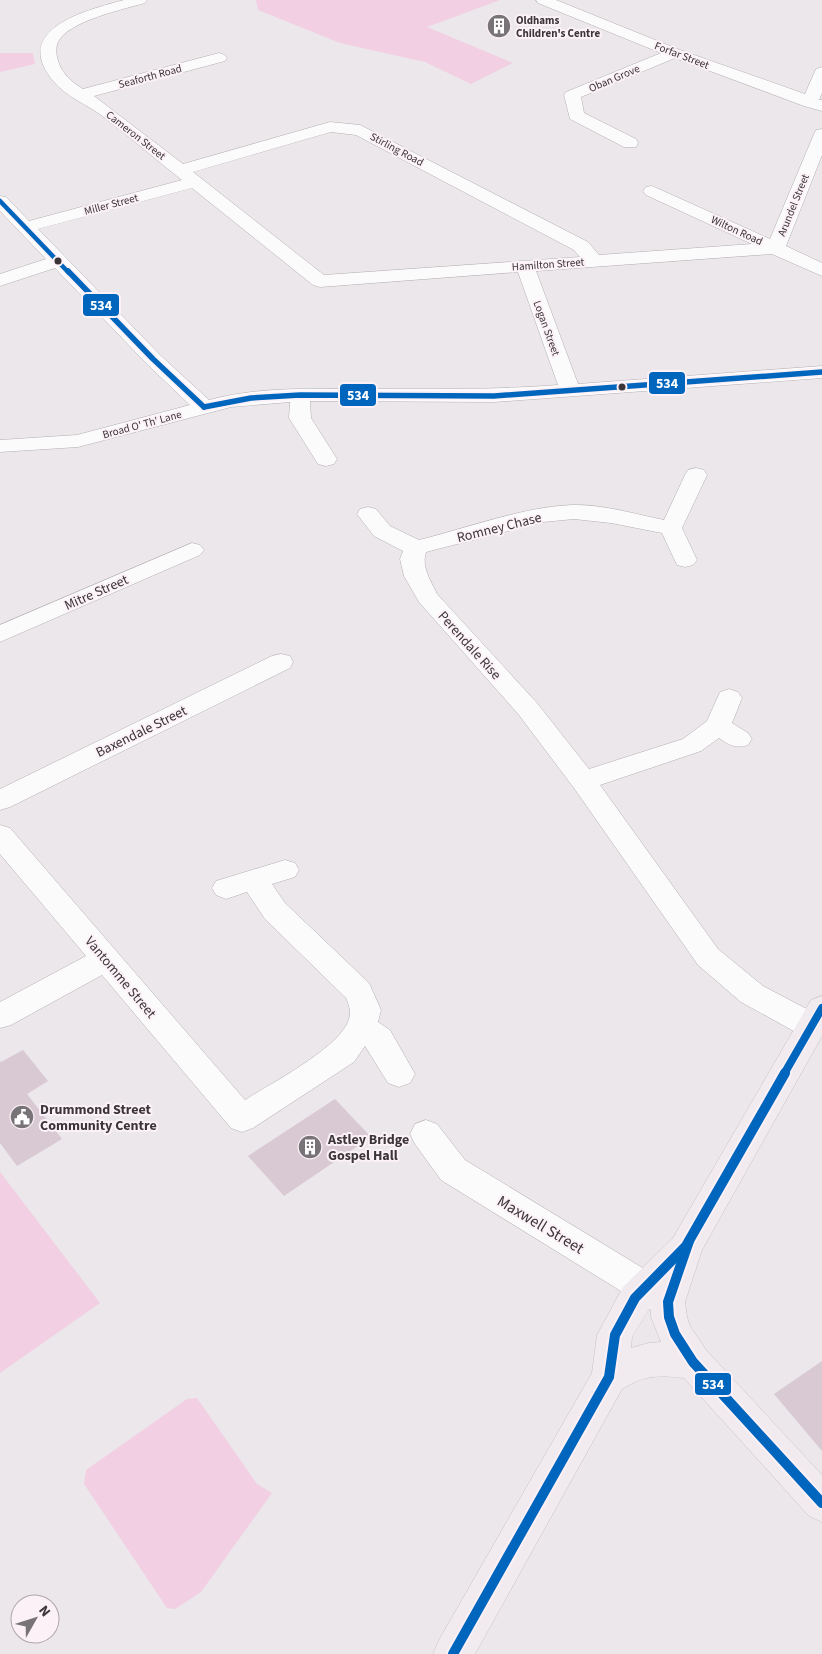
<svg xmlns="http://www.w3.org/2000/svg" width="822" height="1654" viewBox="0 0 822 1654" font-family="'Source Sans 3',sans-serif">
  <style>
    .green { fill: #f2cfe3 }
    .building { fill: #d8c9d2 }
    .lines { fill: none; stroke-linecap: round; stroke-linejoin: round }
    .street-casing { stroke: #b3aeb1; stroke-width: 1 }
    .primary-casing { stroke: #c5c2c5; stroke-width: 1 }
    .street { fill: #fcfbfc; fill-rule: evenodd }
    .primary { fill: #f1ebef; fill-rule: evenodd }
    .bus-1-far3-casing { stroke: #fcf1f7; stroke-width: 7 }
    .bus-1-far2-casing { stroke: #fcf1f7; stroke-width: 9 }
    .bus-1-far1-casing { stroke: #fcf1f7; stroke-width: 11 }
    .bus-1-casing { stroke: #fcf1f7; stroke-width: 14 }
    .bus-1-far3 { stroke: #0065bd; stroke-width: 4.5 }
    .bus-1-far2 { stroke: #0065bd; stroke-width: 5.5 }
    .bus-1-far1 { stroke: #0065bd; stroke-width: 8 }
    .bus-1 { stroke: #0065bd; stroke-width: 10 }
    .bus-dot { fill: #3a3538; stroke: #fcf1f7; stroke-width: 2 }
    .labels { text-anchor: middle; stroke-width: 4; stroke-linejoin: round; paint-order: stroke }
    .far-poi-label { font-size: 11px; font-weight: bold; fill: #3a3538; stroke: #fcf1f7; text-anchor: start }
    .far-street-label { font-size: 11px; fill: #3a3538; stroke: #fcf1f7 }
    .street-label { font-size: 14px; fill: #3a3538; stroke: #fcf1f7 }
    .poi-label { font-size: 14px; font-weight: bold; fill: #3a3538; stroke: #fcf1f7; text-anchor: start }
    .near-street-label { font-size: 16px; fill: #3a3538; stroke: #fcf1f7 }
    .line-badge { stroke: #fcf1f7; stroke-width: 2 }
    .badge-label { font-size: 14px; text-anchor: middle; font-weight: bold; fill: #fff }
  </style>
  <rect width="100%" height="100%" fill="#ece7ea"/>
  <g class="green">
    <path d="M 256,0 L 500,0 L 427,27 L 513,63 L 471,84 L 425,62 L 340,43 L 258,10 Z"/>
    <path d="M 0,53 L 33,53 L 35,64 L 0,72 Z"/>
    <path d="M 0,1172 L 100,1303 L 0,1373 Z"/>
    <path d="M 197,1398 L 257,1484 L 272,1493 L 201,1592 L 175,1609 L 167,1608 L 84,1484 L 86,1470 L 187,1399 Z"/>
  </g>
  <g class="building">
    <path d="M 23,1050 L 48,1081 L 27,1094 L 62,1139 L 17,1166 L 0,1143 L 0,1061 L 1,1062 Z"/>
    <path d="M 335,1099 L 371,1137 L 284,1196 L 248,1156 Z"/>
    <path d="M 822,1361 L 822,1451 L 774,1394 Z"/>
  </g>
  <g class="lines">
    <g class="street-casing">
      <g id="street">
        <path d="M 124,0 L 147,0 L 145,3 C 124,9 68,21 58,42 C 56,46 56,52 57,57 C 60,72 70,81 83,89 L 219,53 L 225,55 L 227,58 L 225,61 L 94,96 L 183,164 L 330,122 L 360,125 L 588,242 L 599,255 L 752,244 L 646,195 L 643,191 L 646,187 L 652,186 L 770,239 L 814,134 L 816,130 L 822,129 L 822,155 L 786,246 L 822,263 L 822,276 L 772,254 L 536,271 L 578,384 L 822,366 L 822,378 L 494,402 L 310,401 L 311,418 L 337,459 L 334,464 L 326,466 L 318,464 L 289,418 L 290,402 L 231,407 L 78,447 L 0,452 L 0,440 L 77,435 L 190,405 L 146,363 L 55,268 L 0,286 L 0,274 L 46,259 L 0,211 L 0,196 L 6,197 L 29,221 L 182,180 C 155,159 129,136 101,115 C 86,104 67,97 54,82 C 9,29 87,10 124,0 ZM 331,132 L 356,135 L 574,250 L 580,257 L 324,275 L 193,172 ZM 192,188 L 313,285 L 320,287 L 518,272 L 558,385 C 496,390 434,389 372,389 C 318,389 261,386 209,400 L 160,355 L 38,229 Z"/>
        <path d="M 536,0 L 556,0 L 680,50 L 805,94 L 816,69 L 822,67 L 822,93 L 819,100 L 822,100 L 822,111 L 804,106 L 675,58 L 581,97 L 584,113 L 636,139 L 638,143 L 636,147 L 624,147 L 570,119 L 564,95 L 566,92 L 661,53 L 538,3 Z"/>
        <path d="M 696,468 L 704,470 L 707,475 L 682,528 L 697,560 L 693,565 L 685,567 L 677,565 L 662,533 L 611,523 L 574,519 L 543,522 L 426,552 C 421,567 431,581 437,594 L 537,703 L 589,769 L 683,739 L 707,721 L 720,692 L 729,689 L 738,692 L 742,698 L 732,723 L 748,733 L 752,739 L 748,745 C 736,749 729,745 719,738 L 701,751 L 600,785 L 718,949 L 763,986 L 822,1017 L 822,1035 L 812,1038 L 801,1035 L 741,1002 L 698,965 L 574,788 L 519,715 L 419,602 L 404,576 L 400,559 L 403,551 L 374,536 L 357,514 L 360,509 L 368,507 L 376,509 L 390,526 L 419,540 C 467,528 523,507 572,505 C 602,504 634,514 664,520 L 685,475 L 688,470 Z"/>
        <path d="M 192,543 L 200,545 L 204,550 L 200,555 L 0,642 L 0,625 Z"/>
        <path d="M 281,654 L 290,656 L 293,662 L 290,668 L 10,807 L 0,810 L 0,789 L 272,656 Z"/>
        <path d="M 0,825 L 10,828 L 245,1100 C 272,1083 333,1051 347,1024 C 352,1014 350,1007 346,998 L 265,919 L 247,892 L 226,899 L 216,895 L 212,888 L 216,881 L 285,860 L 295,863 L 299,870 L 295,877 L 272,884 L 285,903 L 369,983 L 381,1010 L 378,1022 L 390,1030 L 415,1074 L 410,1083 L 399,1087 L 388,1083 L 365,1046 L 354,1062 L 253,1128 L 242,1132 L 231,1128 L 102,975 L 11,1025 L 0,1028 L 0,1002 L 86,956 L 0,854 Z"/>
        <path d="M 426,1120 L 437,1124 L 465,1160 L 674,1287 L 679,1298 L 674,1309 L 662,1314 L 650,1309 L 441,1180 L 415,1144 L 410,1134 L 415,1124 Z"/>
      </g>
    </g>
    <g class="primary-casing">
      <path id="primary" d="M 822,996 L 822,1036 L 702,1250 L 685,1302 L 687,1317 L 690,1326 L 706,1350 L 822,1475 L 822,1522 L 809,1516 L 684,1378 C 657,1375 645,1375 622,1389 L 475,1654 L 433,1654 L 439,1640 L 592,1373 L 597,1335 L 623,1287 L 673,1238 L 811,1000 ZM 651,1306 L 651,1317 L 661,1342 L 649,1343 L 631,1348 L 632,1337 Z"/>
    </g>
    <use href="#street" class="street"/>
    <use href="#primary" class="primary"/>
    <g class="bus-1-far3-casing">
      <path id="bus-1-far3" d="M 0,201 L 69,273"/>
    </g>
    <g class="bus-1-far2-casing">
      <g id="bus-1-far2">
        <path d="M 68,271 L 153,359 L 204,407"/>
        <path d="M 204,407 L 251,398 L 300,395 L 494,396 L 822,372"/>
      </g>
    </g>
    <g class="bus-1-far1-casing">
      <path id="bus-1-far1" d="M 784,1074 L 822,1008"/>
    </g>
    <g class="bus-1-casing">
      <g id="bus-1">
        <path d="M 689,1241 L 668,1302 L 669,1317 L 675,1334 L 693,1362 L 822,1503"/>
        <path d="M 453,1654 L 609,1377 L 615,1335 L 635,1298 L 686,1246 L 785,1073"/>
      </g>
    </g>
    <use href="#bus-1-far3" class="bus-1-far3"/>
    <use href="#bus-1-far2" class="bus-1-far2"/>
    <use href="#bus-1-far1" class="bus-1-far1"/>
    <use href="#bus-1" class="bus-1"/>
  </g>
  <defs>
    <g id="building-disc" transform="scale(1.25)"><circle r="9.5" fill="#787376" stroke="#fcf1f7"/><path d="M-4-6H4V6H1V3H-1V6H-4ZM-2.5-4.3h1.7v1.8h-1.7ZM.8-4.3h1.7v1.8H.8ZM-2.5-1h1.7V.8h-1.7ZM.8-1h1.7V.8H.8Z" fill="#fff"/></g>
    <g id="civic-disc" transform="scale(1.25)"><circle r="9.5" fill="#787376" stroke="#fcf1f7"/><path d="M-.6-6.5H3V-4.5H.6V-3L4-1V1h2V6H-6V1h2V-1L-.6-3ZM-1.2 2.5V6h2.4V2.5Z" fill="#fff"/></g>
  </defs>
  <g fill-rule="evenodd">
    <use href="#building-disc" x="499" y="26"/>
    <use href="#civic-disc" x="22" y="1117"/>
    <use href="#building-disc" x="310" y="1147"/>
  </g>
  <g class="bus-dot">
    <circle cx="58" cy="261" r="4.5"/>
    <circle cx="622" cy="387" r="4.5"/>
  </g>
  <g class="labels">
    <g class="far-poi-label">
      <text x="516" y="24">Oldhams<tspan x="516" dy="13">Children's Centre</tspan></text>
    </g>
    <g class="far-street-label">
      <text transform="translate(682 55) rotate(21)" y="4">Forfar Street</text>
      <text transform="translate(150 76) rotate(-15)" y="4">Seaforth Road</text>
      <text transform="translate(614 78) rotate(-23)" y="4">Oban Grove</text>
      <text transform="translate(136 135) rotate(38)" y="4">Cameron Street</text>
      <text transform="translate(397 149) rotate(28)" y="4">Stirling Road</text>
      <text transform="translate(111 204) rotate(-15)" y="4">Miller Street</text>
      <text transform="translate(793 205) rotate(-68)" y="4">Arundel Street</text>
      <text transform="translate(737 230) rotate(25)" y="4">Wilton Road</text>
      <text transform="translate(548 264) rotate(-4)" y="4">Hamilton Street</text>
      <text transform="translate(547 328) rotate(70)" y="4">Logan Street</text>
      <text transform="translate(142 424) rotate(-15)" y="4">Broad O' Th' Lane</text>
    </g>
    <g class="street-label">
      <text transform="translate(499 527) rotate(-14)" y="5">Romney Chase</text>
      <text transform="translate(96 592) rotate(-24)" y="5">Mitre Street</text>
      <text transform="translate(470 645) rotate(48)" y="5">Perendale Rise</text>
      <text transform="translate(141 731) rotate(-26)" y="5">Baxendale Street</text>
      <text transform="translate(121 977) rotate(50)" y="5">Vantomme Street</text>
    </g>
    <g class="poi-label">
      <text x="40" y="1114">Drummond Street<tspan x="40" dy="16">Community Centre</tspan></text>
      <text x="328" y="1144">Astley Bridge<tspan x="328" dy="16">Gospel Hall</tspan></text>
    </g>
    <g class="near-street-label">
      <text transform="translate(541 1224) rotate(31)" y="6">Maxwell Street</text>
    </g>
  </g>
  <g class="line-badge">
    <rect x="82" y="293" width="38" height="24" rx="5" fill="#0065bd"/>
    <rect x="648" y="371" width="38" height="24" rx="5" fill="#0065bd"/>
    <rect x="339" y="383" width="38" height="24" rx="5" fill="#0065bd"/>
    <rect x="694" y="1372" width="38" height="24" rx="5" fill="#0065bd"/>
  </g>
  <g class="badge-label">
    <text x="101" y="310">534</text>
    <text x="667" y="388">534</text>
    <text x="358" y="400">534</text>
    <text x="713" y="1389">534</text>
  </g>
  <g transform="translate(35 1619) rotate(51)"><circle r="24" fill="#fcf1f7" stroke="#aea6ab"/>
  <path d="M0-4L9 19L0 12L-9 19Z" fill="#787376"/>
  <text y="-8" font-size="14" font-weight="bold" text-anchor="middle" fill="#3a3538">N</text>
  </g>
</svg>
